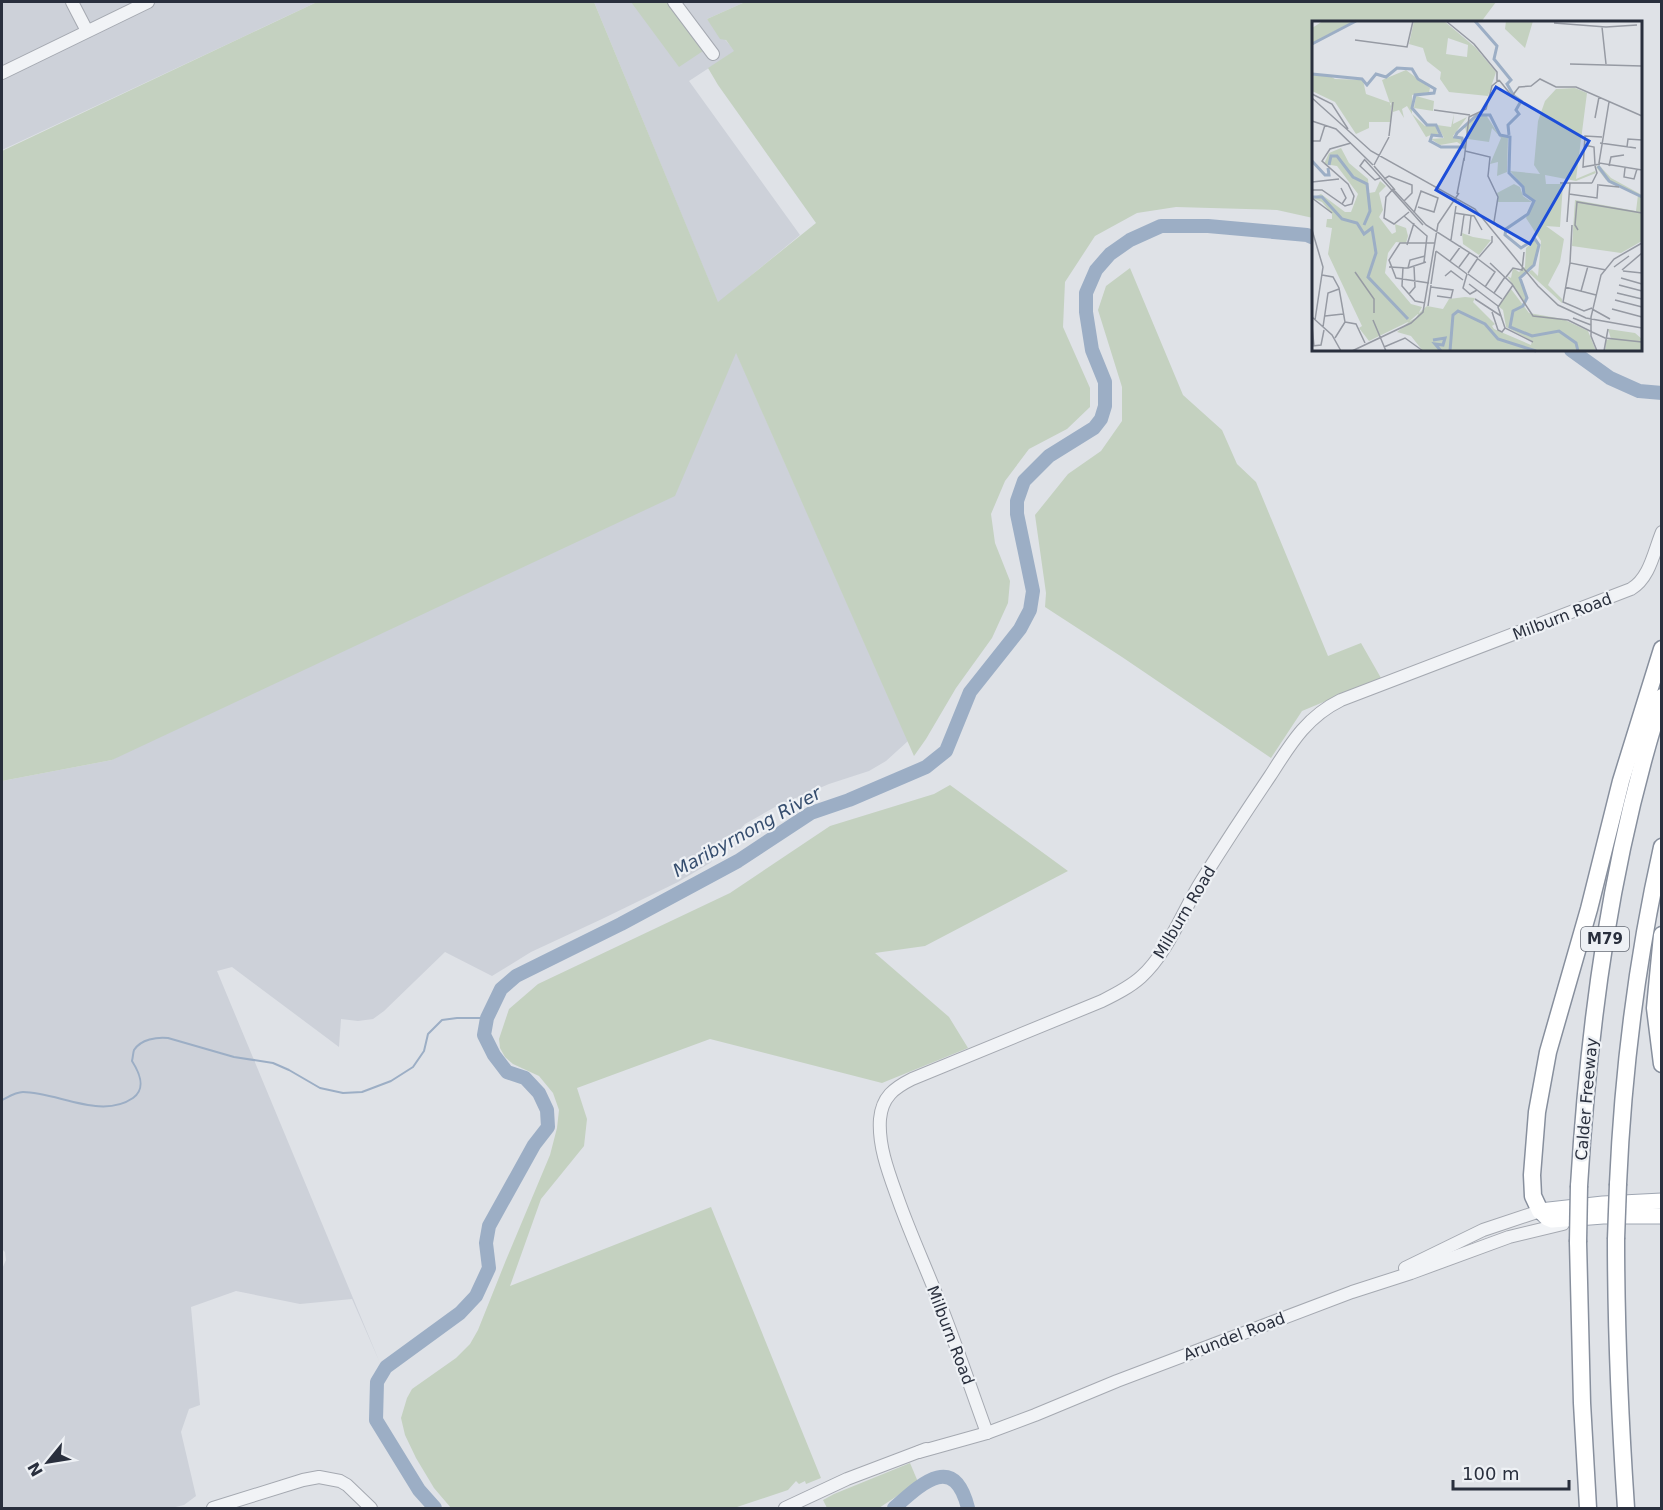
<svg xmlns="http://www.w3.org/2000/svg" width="1663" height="1510" viewBox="0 0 1663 1510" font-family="'DejaVu Sans',sans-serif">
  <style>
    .built { fill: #cdd1d9 }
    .green { fill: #c4d1c0 }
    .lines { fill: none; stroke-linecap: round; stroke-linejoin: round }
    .stream { stroke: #9caec5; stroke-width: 2 }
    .river { stroke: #9caec5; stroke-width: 14 }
    .minor-casing { stroke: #a5a9b1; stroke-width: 14 }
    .major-casing { stroke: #9fa6b2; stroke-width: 17 }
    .highway-casing { stroke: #878f9d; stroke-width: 19 }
    .minor { stroke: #f1f3f6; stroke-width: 12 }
    .major { stroke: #fff; stroke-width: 15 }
    .highway { stroke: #fff; stroke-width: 16 }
    .highway-bridge-casing { stroke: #878f9d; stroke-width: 19; stroke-linecap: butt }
    .highway-bridge { stroke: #fff; stroke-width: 16 }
    .labels { text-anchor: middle; stroke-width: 4.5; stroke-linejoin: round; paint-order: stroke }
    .shield { fill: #eef1f5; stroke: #646974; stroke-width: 1.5 }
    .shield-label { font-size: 15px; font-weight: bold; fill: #292f3d }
    .street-label { font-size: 16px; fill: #292f3d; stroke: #eef1f5 }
    .water-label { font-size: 18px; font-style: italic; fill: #354d6e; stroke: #eef1f5 }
    .inset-river { fill: none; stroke: #9caec5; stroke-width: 3 }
    .inset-road { fill: none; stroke: #969aa3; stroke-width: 1.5 }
    .view { fill: #1d4ed8; fill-opacity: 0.15; stroke: #1d4ed8; stroke-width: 3 }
    .inset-edge { fill: none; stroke: #292f3d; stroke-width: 3 }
  </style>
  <rect width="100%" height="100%" fill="#dfe2e7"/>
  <g class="built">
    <path d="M 2,2 L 317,2 L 2,150 Z"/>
    <path d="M 594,2 L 745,2 L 707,19 L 735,51 L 689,81 L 800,235 L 718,303 Z"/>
    <path d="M 736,352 L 908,741 L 886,761 L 869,771 L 829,784 L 775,807 L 745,824 L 710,863 L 678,882 L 602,919 L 531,952 L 492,976 L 445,952 L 384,1011 L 373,1019 L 358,1021 L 341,1019 L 339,1047 L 232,967 L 217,971 L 380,1363 L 352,1299 L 300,1304 L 236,1291 L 191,1307 L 200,1405 L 189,1409 L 181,1432 L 196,1496 L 184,1505 L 171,1508 L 2,1508 L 2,1269 L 6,1260 L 5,1252 L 2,1249 L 2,781 L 112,760 Z"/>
  </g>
  <g class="green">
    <path d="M 317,2 L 594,2 L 718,302 L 816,223 L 718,85 L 708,68 L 734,51 L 726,40 L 720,39 L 707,19 L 745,2 L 1496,2 L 1481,22 L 1314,22 L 1313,218 L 1277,210 L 1176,207 L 1137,213 L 1095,236 L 1065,282 L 1063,327 L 1090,388 L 1090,407 L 1067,429 L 1029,449 L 1005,481 L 991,514 L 995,543 L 1010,581 L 1008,603 L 992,638 L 956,688 L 926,739 L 914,756 L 736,353 L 675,496 L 112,760 L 2,781 L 2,151 Z"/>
    <path d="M 631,2 L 667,2 L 703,51 L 679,67 Z"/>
    <path d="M 1130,268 L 1183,395 L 1222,430 L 1237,464 L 1256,482 L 1328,656 L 1361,643 L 1381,678 L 1302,711 L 1271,758 L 1122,657 L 1045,607 L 1046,593 L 1035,515 L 1068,474 L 1101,451 L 1122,421 L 1122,387 L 1098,310 L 1106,286 Z"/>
    <path d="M 950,785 L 1068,871 L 925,946 L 875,953 L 949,1017 L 968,1048 L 882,1083 L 710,1039 L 577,1088 L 587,1119 L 584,1146 L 541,1199 L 510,1286 L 711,1207 L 821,1478 L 806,1484 L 805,1481 L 799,1484 L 796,1481 L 788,1490 L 734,1508 L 451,1508 L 434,1488 L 416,1458 L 405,1435 L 401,1418 L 407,1398 L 412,1389 L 456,1358 L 470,1344 L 478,1330 L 506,1260 L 550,1155 L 557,1128 L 559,1110 L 553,1093 L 539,1076 L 513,1064 L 505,1057 L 500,1048 L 499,1039 L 509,1009 L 538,984 L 730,893 L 830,826 L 934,794 Z"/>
    <path d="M 910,1463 L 918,1482 L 879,1508 L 827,1508 L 823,1500 L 834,1494 Z"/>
  </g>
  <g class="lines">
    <path class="stream" d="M 2,1100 C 8,1097 16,1092 23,1092 C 57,1092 101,1120 133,1098 C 147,1088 139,1072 132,1061 C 133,1057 133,1053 134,1050 C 141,1039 157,1037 168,1038 L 234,1057 L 273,1063 L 289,1070 L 320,1088 L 343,1093 L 362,1092 L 391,1081 L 413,1067 L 424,1051 L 428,1034 L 442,1020 L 457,1018 L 487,1018"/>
    <g class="river">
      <path d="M 1571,350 L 1610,378 L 1639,391 L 1662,393"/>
      <path d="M 435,1508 L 419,1490 L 376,1420 L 377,1382 L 386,1367 L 460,1313 L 476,1296 L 489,1268 L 486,1243 L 489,1226 L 534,1145 L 548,1127 L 547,1110 L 539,1093 L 525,1078 L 507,1072 L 494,1055 L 484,1035 L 487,1018 L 501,989 L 516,976 L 621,924 L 738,861 L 811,813 L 849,800 L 926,767 L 946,751 L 970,692 L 1020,629 L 1030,610 L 1033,591 L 1017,514 L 1017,501 L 1024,481 L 1049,456 L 1094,428 L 1101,419 L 1105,406 L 1105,382 L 1092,350 L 1086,312 L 1086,293 L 1096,270 L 1110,254 L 1130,240 L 1161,226 L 1208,226 L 1307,235 L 1314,238"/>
      <path d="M 894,1508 C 920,1485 954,1451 968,1508"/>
    </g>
    <g class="minor-casing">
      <g id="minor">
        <path d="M 72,2 L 87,31"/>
        <path d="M 674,2 L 713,54"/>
        <path d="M 2,73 L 148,2"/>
        <path d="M 1405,1268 L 1483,1230 L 1540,1211"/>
        <path d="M 987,1433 C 972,1392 958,1350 942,1309 C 928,1272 911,1236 898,1199 C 889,1174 878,1146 880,1119 C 882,1097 894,1088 912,1079 L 1102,1001 C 1116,994 1130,987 1141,977 C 1168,953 1183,910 1202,880 C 1224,845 1247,810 1270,776 C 1290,745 1306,717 1341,700 L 1631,589 C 1650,578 1654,551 1662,532"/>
        <path d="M 919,1452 L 987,1433 L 1035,1415 L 1117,1381 L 1352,1292 L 1411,1273 L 1509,1237 L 1563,1224"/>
        <path d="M 213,1508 L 303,1480 L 319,1477 L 340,1481 L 347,1485 L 371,1508"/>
        <path d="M 785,1508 L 847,1479 L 926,1449"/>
      </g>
    </g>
    <g class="major-casing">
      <g id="major">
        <path d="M 1540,1211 L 1547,1218 L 1552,1220 L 1603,1216 L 1662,1216"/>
        <path d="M 1540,1211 L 1603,1204 L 1662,1201"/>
      </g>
    </g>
    <g class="highway-casing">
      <g id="highway">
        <path d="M 1662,935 L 1655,1008 L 1662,1064"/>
        <path d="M 1618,1184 C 1623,1071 1637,958 1662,847"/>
        <path d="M 1579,1186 C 1589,1021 1611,856 1662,697"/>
        <path d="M 1540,1211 L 1533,1196 L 1532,1175 L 1537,1112 L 1548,1052 L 1589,909 L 1621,781 L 1662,649"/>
        <path d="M 1616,1239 C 1616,1329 1620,1419 1626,1508"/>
        <path d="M 1578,1242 L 1582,1403 L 1588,1508"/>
      </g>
    </g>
    <use href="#minor" class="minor"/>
    <use href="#major" class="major"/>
    <use href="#highway" class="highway"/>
    <g class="highway-bridge-casing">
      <g id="highway-bridge">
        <path d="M 1616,1239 L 1618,1184"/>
        <path d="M 1578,1242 L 1579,1186"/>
      </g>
    </g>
    <use href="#highway-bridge" class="highway-bridge"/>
  </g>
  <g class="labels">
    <rect class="shield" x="1581" y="927" width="48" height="24" rx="4.5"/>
    <g class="shield-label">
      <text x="1605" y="944">M79</text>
    </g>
    <g class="street-label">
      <text transform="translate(1562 616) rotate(-21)" y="6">Milburn Road</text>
      <text transform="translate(1184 912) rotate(-59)" y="6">Milburn Road</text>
      <text transform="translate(1586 1099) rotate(-85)" y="6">Calder Freeway</text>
      <text transform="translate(951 1335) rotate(69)" y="6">Milburn Road</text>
      <text transform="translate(1234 1336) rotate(-21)" y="6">Arundel Road</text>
    </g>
    <g class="water-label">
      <text transform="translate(747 832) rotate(-29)" y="6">Maribyrnong River</text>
    </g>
  </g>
  <g transform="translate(1312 21)">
    <rect width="330" height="330" fill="#dfe2e7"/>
    <path d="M 11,0 L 42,0 L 0,22 L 0,7 ZM 102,0 L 132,0 L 163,26 L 184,51 L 176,75 L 137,71 L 128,58 L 129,51 L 115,40 L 111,27 L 97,23 ZM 136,17 L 156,24 L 155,36 L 134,33 ZM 194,0 L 221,0 L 213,27 L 193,8 ZM 94,49 L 118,67 L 117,71 L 100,74 L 100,93 L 113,105 L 123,104 L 127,115 L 121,113 L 114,116 L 95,85 L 90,88 L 92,97 L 87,89 L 81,91 L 70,59 ZM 15,53 L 23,58 L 51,59 L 54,73 L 79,82 L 79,101 L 57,101 L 57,107 L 44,113 L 23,81 L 0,70 L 0,54 ZM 263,67 L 275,72 L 264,158 L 283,150 L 284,152 L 264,160 L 233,154 L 234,163 L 251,163 L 248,206 L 234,205 L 252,218 L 248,241 L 236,264 L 250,278 L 250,282 L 216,251 L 220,249 L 226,255 L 229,220 L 214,197 L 223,180 L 213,173 L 211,165 L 198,150 L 228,153 L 222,144 L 226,100 L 233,80 L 244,68 ZM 104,75 L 122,80 L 121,90 L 102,87 ZM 142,93 L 141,103 L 155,96 L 141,115 L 149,117 L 151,125 L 145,121 L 128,124 L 119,118 L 132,117 L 125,104 L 139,106 ZM 174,94 L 187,114 L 196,116 L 195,151 L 185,155 L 186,141 L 178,143 L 189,117 L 180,107 L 177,121 L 156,118 L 153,106 L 166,95 ZM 29,127 L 37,142 L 56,158 L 57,172 L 63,171 L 68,160 L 74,165 L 67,172 L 71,189 L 67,196 L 80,213 L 84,211 L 83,203 L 94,207 L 96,215 L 94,222 L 84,221 L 76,232 L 73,252 L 99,283 L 110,286 L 104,297 L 57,320 L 47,307 L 50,305 L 16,233 L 20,207 L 14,206 L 15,198 L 20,198 L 20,193 L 10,181 L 0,177 L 9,173 L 33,191 L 39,191 L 46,173 L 25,145 L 12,143 L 17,132 ZM 287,144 L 299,157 L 330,174 L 330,220 L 309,232 L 260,225 L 263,179 L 324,190 L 326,174 L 294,159 L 284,146 ZM 202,163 L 208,166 L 211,175 L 220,181 L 186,181 L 185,172 ZM 150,212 L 161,216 L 179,219 L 167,234 L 151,223 ZM 224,218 L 227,225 L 222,244 L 208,257 L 215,276 L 213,282 L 195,255 L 199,257 L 201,247 L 207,251 L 213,246 L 214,227 ZM 199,268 L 217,292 L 251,298 L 276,310 L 284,330 L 111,330 L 99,315 L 85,311 L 115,285 L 131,288 L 137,278 L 153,276 L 163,277 L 161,281 L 183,303 L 180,305 L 182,308 L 219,324 L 220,320 L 194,306 L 191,289 L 186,285 ZM 296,308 L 323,312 L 330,318 L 329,330 L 293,330 L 294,319 L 299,318 Z" fill="#c4d1c0" fill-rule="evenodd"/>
    <path class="inset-river" d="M 163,0 L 185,25 L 182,38 L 199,59 L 195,63 L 202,75 L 209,80 L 204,89 L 207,93 L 196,104 L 197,114M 0,23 L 44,0M 0,53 L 50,58 L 55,64 L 64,53 L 74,56 L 85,47 L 100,48 L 106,58 L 123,68 L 122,72 L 103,74 L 100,87 L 115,104 L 124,104 L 129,115 L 120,114 L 118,120 L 129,126 L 152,126 L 150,117 L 143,116 L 145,112 L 165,94 L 178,94 L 188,114 L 198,116 L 197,152 L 211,166 L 212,173 L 222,180 L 216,193 L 194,208 L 193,214 L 209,227 L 223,218 L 227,224 L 222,244 L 208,257 L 215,277 L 211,285 L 201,290 L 198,306 L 220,315 L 247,310 L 264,322 L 266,330M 0,140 L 13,154 L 17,154 L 16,147M 17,144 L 19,135 L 25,135 L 41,156 L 55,163 L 58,190 L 52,204M 286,145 L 297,160 L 330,176M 1,176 L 10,176 L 30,198 L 45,202 L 52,213 L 60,207 L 64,232 L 56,256 L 96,298M 121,319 L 133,317 L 131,324 L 123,323 L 129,330M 138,330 L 141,294 L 146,290 L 173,303 L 186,318 L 224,330"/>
    <path class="inset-road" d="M 134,0 L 162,23 L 185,51 L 185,60M 242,2 L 294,6 L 325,4M 330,2 L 330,22M 290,6 L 294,43M 43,19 L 95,26 L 101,0M 258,43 L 330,45M 187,59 L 200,75 L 207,66 L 219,65 L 228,58 L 244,66 L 264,66 L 330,95M 0,73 L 20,83 L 36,108M 0,77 L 59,130 L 163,188 L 226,265 L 246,284 L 274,297 L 330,307M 297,81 L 287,142 L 330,149M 122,89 L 158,94M 283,97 L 287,76M 0,100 L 24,108 L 61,144M 77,115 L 81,81M 0,120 L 8,120 L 13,104M 288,122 L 324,127M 272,124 L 282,126 L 283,144M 315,126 L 316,118 L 330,119M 153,130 L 178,136 L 176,155 L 186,176 L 182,201 L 186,206M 53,138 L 48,145 L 63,159 L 68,157M 53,139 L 111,204M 152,140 L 157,96 L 174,88 L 180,65 L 187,59M 288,143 L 271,146 L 273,115 L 290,116M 62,144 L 77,116M 62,145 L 83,169M 297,145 L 299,136 L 312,134M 313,147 L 312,156 L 322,158 L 325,148M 72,158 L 77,155 L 100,164 L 100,172 L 92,180M 0,161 L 27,158M 248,162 L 280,162M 280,162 L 285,152 L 283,145M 287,164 L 307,166M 29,167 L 34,177 L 30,183M 81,168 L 74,176 L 72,197 L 82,203 L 97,191M 81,168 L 114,204 L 166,237M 0,169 L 10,169 L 33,185 L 40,183 L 42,175 L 36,163 L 10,140 L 18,128 L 39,122M 145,173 L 152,137M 257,173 L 285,177 L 286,163M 0,177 L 20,192M 102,192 L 109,170 L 126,177 L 122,191 L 106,186M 143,192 L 162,195 L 170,209M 92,195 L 115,215 L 112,241M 255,201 L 258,162M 260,204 L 258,242 L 294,249M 0,209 L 11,246 L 3,299M 266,209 L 263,204 L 265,181 L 330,192M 157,213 L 159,195M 149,215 L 152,194M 139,219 L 144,185M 95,224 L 102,202M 124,230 L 155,253M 167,236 L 180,221 L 180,215M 166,238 L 183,251 L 173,266M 138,240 L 149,225M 178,242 L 200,263 L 221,295 L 256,299 L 280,311M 258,242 L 251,281 L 272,290 L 280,287M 77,246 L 96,247 L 114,241M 91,246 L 90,265 L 103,280 L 113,282M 147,246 L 158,231M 302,246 L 317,235M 96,247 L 98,239 L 113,235M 310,249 L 330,232M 311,250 L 330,252M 43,251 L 62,278 L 62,292M 156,252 L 166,237M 155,253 L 151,267 L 158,273 L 165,269M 156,253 L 190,278M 10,254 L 21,256 L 27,267 L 33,301 L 23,317M 133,255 L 139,250 L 151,259M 194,256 L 201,247 L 210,249 L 212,231M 309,257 L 330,263M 117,262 L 84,257 L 77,239 L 88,222 L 123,222M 119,263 L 124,230M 157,263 L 186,285M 201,264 L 186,286 L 193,307 L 221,321M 307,264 L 330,270M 119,266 L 141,269 L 139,277 L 125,275M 253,266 L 284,274M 269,270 L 276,245M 182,272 L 193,256M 305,272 L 330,278M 97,273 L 103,266 L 102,245M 163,278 L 189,295M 303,279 L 330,286M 116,285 L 119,264M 280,288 L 298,298M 300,288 L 330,296M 180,291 L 186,309 L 190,311 L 193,307M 13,295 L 31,293M 0,296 L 20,314 L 29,330M 261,297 L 279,304M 61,299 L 74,330M 33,301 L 44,303 L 53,322M 0,305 L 2,325M 11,306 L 16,272 L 27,268M 280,311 L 293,317 L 330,321M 0,325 L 9,324 L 12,309M 72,326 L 93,317 L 111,330M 40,330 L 99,302 L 111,291 L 126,203 L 147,172M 285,330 L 279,315 L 279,296 L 289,254 L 302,238 L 330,222M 292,330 L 296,308"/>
    <path class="view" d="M 184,66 L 277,120 L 218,223 L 124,169 Z"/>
    <rect width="330" height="330" class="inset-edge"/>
  </g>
  <rect width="1663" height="1510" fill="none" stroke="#292f3d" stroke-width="6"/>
  <g transform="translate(48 1462) rotate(240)" stroke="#eef1f5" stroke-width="4.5" paint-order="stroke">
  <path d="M0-4.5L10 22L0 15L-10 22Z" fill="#292f3d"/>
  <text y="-9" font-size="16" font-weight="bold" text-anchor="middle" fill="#292f3d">N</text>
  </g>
  <path d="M1453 1480v9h116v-9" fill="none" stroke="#292f3d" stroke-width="3"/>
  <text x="1462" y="1480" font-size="18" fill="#292f3d" stroke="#eef1f5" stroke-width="4.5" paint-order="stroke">100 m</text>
</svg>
